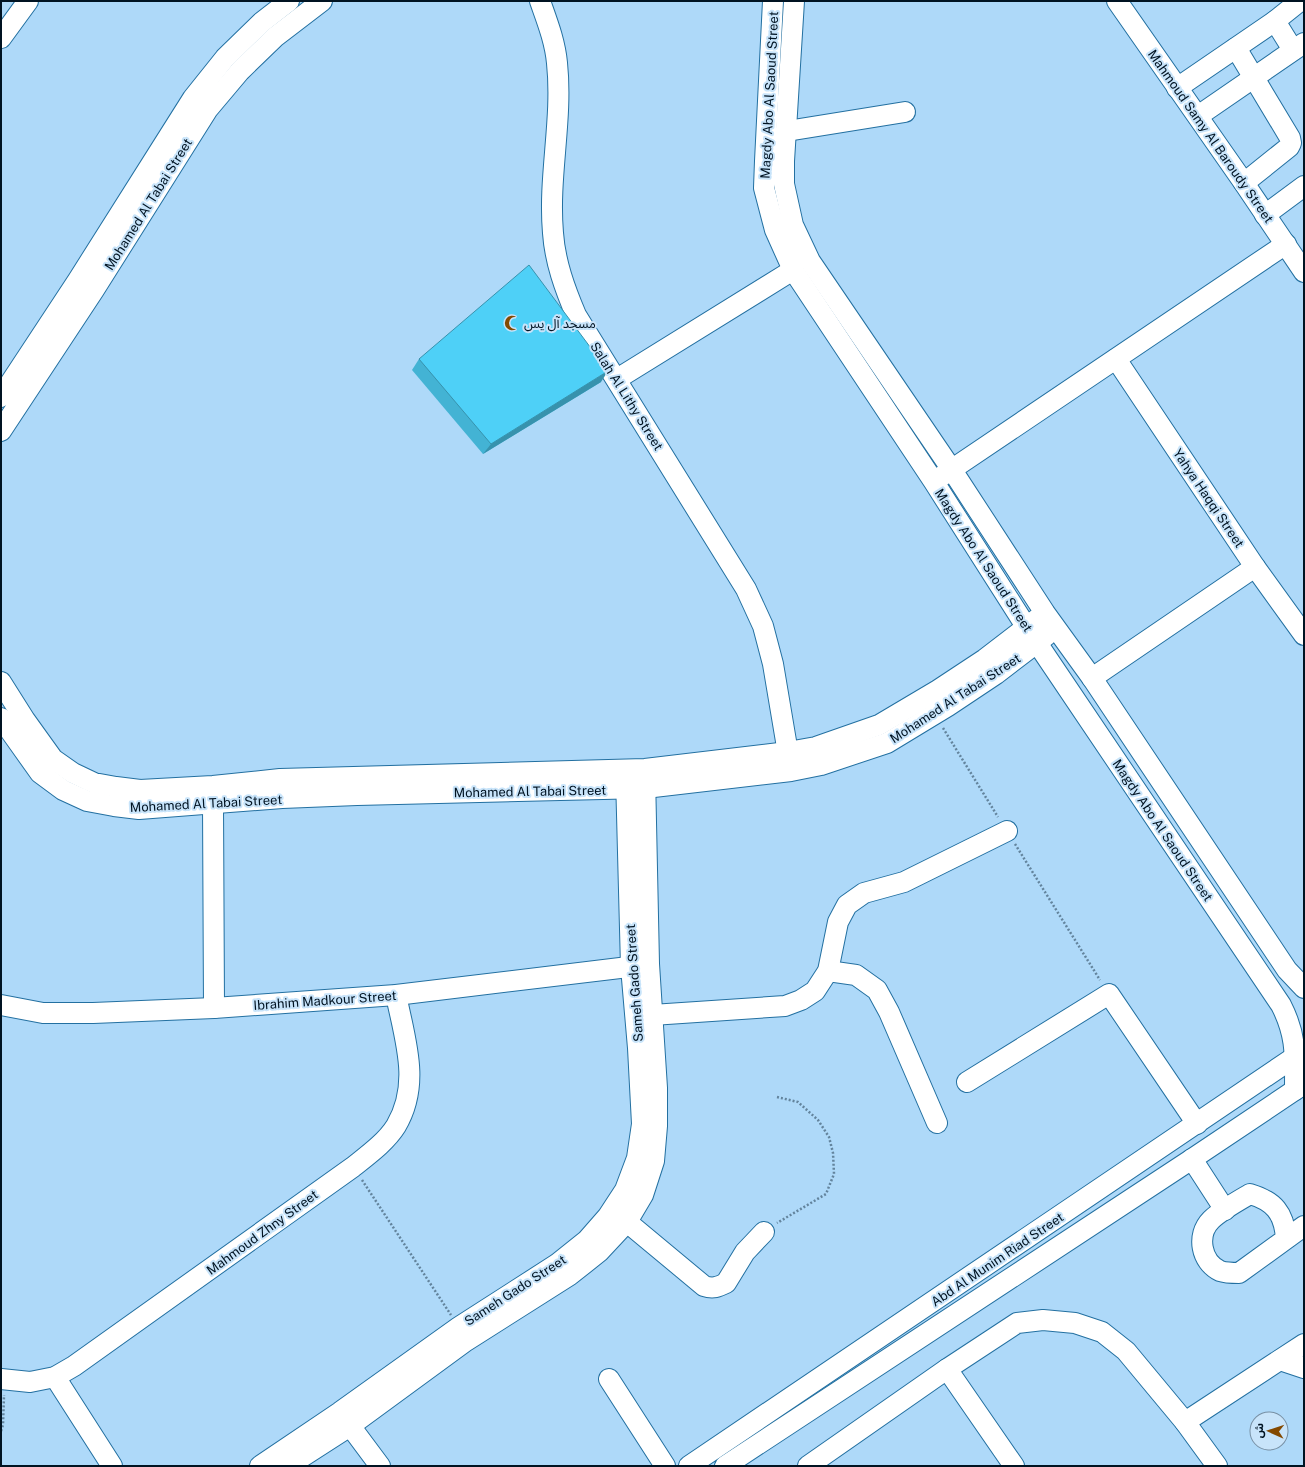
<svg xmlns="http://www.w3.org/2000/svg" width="1305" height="1467" viewBox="0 0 1305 1467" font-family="'Public Sans','Noto Sans Arabic',sans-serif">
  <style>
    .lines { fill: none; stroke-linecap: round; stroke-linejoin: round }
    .minor-casing { stroke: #2370a1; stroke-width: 22 }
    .path { stroke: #63849d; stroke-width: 2.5; stroke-dasharray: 2 2; stroke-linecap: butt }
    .minor { stroke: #fff; stroke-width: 20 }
    .wall { fill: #43b3d4 }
    .shaded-wall { fill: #3792ad }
    .building { fill: #4ed0f7; stroke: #3792ad }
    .labels { text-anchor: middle; stroke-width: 4; stroke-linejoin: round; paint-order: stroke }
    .street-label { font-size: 13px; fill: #001322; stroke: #c8e4fa }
    .poi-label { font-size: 13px; fill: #001322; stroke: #c8e4fa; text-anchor: start }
  </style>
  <rect width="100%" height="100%" fill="#aed9f9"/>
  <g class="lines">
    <g class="minor-casing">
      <g id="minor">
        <path d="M 540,1 C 547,21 555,41 557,63 C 563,120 548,176 553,233 C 555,262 565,289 576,315 L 746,589 L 763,626 L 773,664 L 790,765"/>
        <path d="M 773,1 L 765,161 L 764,188 L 775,230 L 793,270 L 934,482 L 1027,628 L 1281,1005 C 1297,1036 1295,1057 1295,1090"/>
        <path d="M 794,1 L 784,161 L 784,184 L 793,225 L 810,261 L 952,470 L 1045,613 L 1092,678 L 1287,970 L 1304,988"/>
        <path d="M 1117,1 L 1244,183 L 1304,272"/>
        <path d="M 1275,21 L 1293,50"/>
        <path d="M 1,38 L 28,1"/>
        <path d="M 1236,48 L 1290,138 L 1291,143 L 1289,147 L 1244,183"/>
        <path d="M 1177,88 L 1275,21 L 1300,1"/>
        <path d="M 1198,116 L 1304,43"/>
        <path d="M 787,131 L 905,112"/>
        <path d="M 1265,215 L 1304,186"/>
        <path d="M 1116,359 L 1255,567 L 1304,635"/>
        <path d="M 617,379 L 793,270"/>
        <path d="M 1,397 L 78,280 L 193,98 L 225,58 L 262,22 L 289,1"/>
        <path d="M 1,431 L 94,290 L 208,109 L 240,71 L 275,37 L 322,1"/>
        <path d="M 942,476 L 1286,244"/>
        <path d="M 1092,678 L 1255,567"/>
        <path d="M 1,682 L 25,720 L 53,759 L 73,773 L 94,783 L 116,787 L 140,790 L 213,786 L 280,779 L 645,769 L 788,752 L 816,747 L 879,725 L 938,690 L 985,659 L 1037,619"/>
        <path d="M 1,718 L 40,773 L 63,790 L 87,801 L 114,806 L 139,809 L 282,798 L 357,795 L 645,788 L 791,771 L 821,765 L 887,743 L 948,706 L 996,674 L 1047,635"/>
        <path d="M 213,804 L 214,1008"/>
        <path d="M 828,971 L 856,975 L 877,990 L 889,1012 L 937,1123"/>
        <path d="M 1,1005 L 43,1013 L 93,1013 L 214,1008 L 396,995 L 645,965"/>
        <path d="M 652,1015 L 785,1006 L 801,1000 L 815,991 L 828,971 L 838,922 L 847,905 L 864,893 L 904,882 L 1007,831"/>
        <path d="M 967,1082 L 1109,994 L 1197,1124"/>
        <path d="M 1192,1159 L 1225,1210"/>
        <path d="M 627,1222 L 704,1286 C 713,1289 718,1287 726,1283 L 745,1252 L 764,1232"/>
        <path d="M 1286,1238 C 1284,1213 1274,1201 1250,1194 C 1238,1201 1220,1211 1211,1220 C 1196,1235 1201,1262 1220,1271 C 1226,1273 1232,1273 1239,1273 L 1304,1226"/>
        <path d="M 1280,1360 L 1304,1368"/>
        <path d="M 947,1369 L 1014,1466"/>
        <path d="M 55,1377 L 112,1466"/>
        <path d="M 1,1379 L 30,1382 L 55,1377 L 74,1366 L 353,1167 C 368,1155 386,1142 396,1126 C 421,1084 405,1040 396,995"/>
        <path d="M 609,1379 L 665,1466"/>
        <path d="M 342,1415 L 380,1466"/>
        <path d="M 1185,1422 L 1304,1344"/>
        <path d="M 260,1466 L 340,1412 L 459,1327 L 557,1264 L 587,1240 L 608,1216 L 625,1190 L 637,1158 L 642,1124 L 638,1048 L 631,967 L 626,776"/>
        <path d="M 288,1466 L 350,1426 L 466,1341 L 570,1275 L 599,1252 L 627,1222 L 643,1195 L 654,1161 L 657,1126 L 657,1088 L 649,964 L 645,775"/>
        <path d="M 689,1466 L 1302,1052"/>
        <path d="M 725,1466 L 1192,1159 L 1304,1084"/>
        <path d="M 808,1466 L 947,1369 L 1017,1323 L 1043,1320 L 1075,1323 L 1102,1332 L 1126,1351 L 1185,1422 L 1217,1466"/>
      </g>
    </g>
    <g class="path">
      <path d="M 943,728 L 998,817"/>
      <path d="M 1015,844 L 1100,980"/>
      <path d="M 777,1097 L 798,1102 L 818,1120 L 829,1137 L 833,1153 L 834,1174 L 826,1194 L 777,1223"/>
      <path d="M 362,1180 L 451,1315"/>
      <path d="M 1,1431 L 3,1425 L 4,1395"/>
    </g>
    <use href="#minor" class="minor"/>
  </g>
  <path class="wall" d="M 419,359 L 601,382 L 483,454 L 412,370 Z"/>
  <path class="shaded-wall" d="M 608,371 L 601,382 L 483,454 L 491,444 Z"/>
  <path class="building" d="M 529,265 L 608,371 L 491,444 L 419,359 Z"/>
  <defs>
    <g id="mosque-bare" transform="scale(1.2)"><path d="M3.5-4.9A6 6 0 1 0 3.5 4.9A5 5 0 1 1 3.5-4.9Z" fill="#844900" stroke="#c8e4fa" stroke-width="2.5" paint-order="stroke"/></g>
  </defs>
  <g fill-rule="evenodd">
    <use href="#mosque-bare" x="512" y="323"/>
  </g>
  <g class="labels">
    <g class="street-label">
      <text transform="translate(769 95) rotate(-87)" y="5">Magdy Abo Al Saoud Street</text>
      <text transform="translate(1211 136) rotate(55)" y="5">Mahmoud Samy Al Baroudy Street</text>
      <text transform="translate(148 204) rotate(-58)" y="5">Mohamed Al Tabai Street</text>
      <text transform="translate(627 396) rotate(58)" y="5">Salah Al Lithy Street</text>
      <text transform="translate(1209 498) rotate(56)" y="5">Yahya Haqqi Street</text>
      <text transform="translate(984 560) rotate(57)" y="5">Magdy Abo Al Saoud Street</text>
      <text transform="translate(955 698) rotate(-33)" y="5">Mohamed Al Tabai Street</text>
      <text transform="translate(530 791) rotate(-1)" y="5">Mohamed Al Tabai Street</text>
      <text transform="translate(206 803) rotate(-3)" y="5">Mohamed Al Tabai Street</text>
      <text transform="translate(1163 830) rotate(56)" y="5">Magdy Abo Al Saoud Street</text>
      <text transform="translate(634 983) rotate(-94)" y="5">Sameh Gado Street</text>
      <text transform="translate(325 1000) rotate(-4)" y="5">Ibrahim Madkour Street</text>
      <text transform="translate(262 1232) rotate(-36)" y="5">Mahmoud Zhny Street</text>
      <text transform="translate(997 1259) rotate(-34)" y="5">Abd Al Munim Riad Street</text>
      <text transform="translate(515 1290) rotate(-33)" y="5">Sameh Gado Street</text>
    </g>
    <g class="poi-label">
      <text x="524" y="328">مسجد آل يس</text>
    </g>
  </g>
  <rect width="1305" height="1467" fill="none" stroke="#001322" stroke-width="4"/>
  <g transform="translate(1269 1431) rotate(273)"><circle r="19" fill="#c8e4fa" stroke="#7890a4"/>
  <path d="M0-3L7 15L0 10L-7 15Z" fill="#844900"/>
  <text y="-6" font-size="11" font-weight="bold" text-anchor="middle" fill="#001322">ش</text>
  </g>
</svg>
